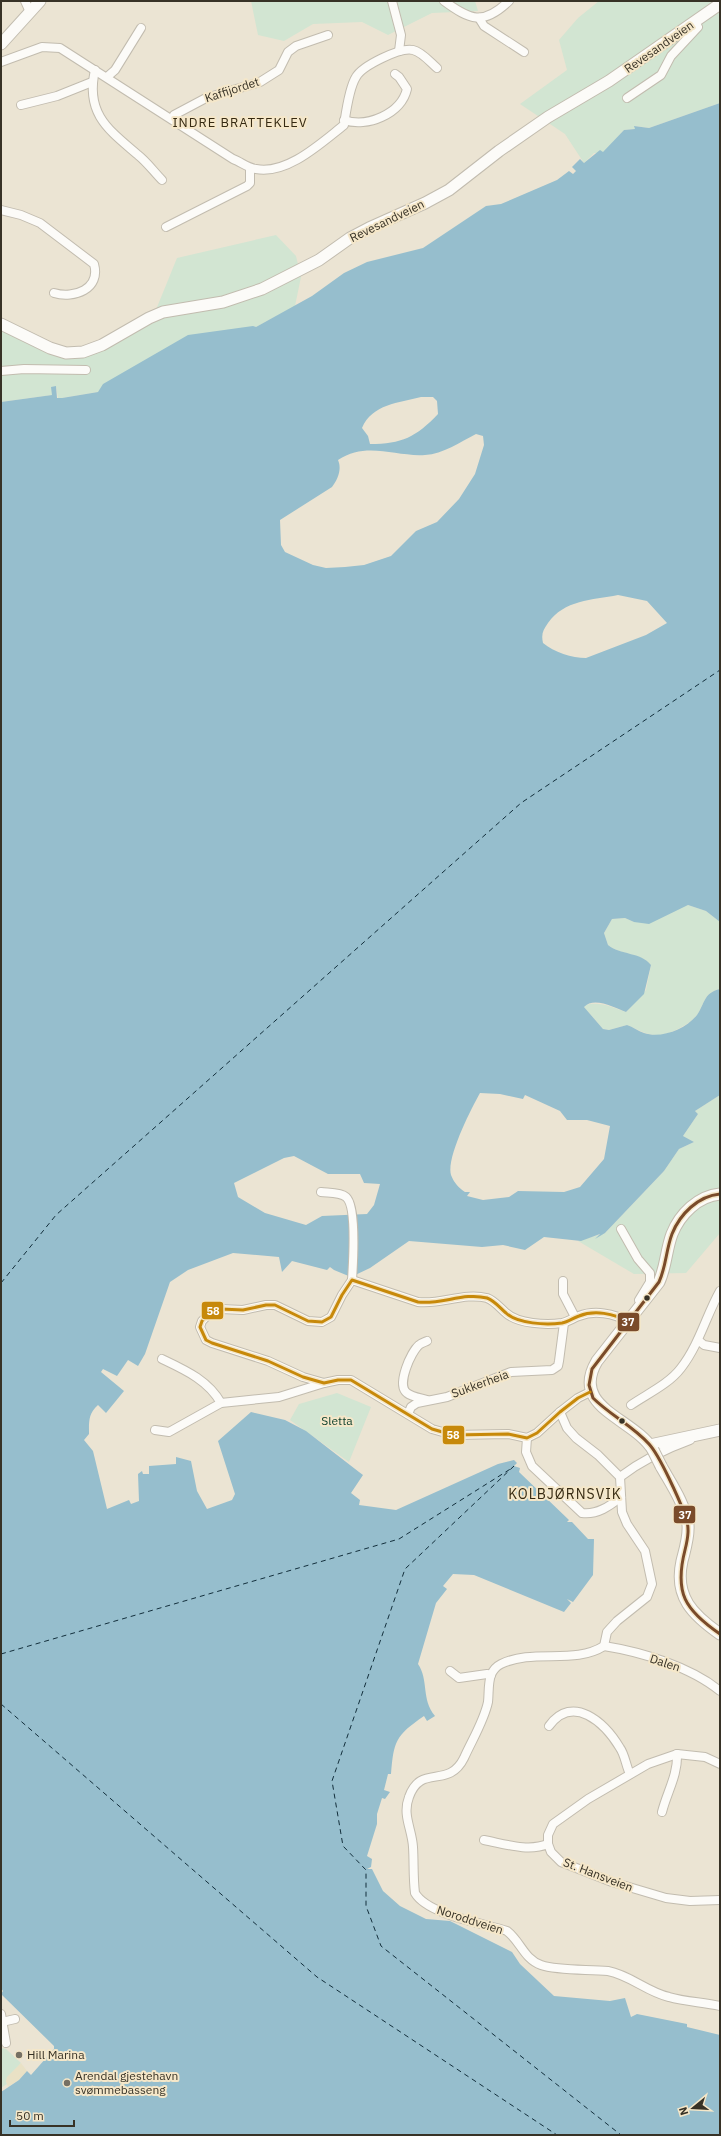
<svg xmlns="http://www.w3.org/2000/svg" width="721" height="2136" viewBox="0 0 721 2136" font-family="'IBM Plex Sans',sans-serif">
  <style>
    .green { fill: #d2e5d2 }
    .sand { fill: #e9e1c5 }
    .water { fill: #96becd; fill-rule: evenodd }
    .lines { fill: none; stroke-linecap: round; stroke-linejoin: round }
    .ferry { stroke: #132f3c; stroke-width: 1; stroke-dasharray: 5 4; stroke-linecap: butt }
    .street-casing { stroke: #c2bcaf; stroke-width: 10 }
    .secondary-casing { stroke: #c2bcaf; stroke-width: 13 }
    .street { stroke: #fcfbf8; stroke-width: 8 }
    .secondary { stroke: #fcfbf8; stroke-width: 11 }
    .secondary-bridge-casing { stroke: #c2bcaf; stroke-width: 13; stroke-linecap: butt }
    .secondary-bridge { stroke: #fcfbf8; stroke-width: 11 }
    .bus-1-casing { stroke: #f5e7c9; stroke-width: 6 }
    .bus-2-casing { stroke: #f5e7c9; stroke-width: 6 }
    .bus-1 { stroke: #7a4b2a; stroke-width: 3 }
    .bus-2 { stroke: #c7890a; stroke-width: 3 }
    .bus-dot { fill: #373226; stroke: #f5e7c9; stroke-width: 1.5 }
    .poi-dot { fill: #767063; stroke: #f5e7c9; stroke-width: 1.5 }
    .labels { text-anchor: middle; stroke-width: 4; stroke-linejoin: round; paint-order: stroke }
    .street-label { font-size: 12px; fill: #373226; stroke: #f5e7c9 }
    .park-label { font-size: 12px; fill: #073c29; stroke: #f5e7c9 }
    .poi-label { font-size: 12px; fill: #373226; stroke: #f5e7c9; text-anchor: start }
    .neighbourhood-label { font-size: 13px; letter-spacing: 1px; fill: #362a12; stroke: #f5e7c9 }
    .quarter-label { font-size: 14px; letter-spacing: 1px; fill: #362a12; stroke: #f5e7c9 }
    .line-badge { stroke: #f5e7c9; stroke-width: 1.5 }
    .badge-label { font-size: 11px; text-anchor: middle; font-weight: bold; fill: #fff }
  </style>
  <rect width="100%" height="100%" fill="#ebe4d3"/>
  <g class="green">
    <path d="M 251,1 L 475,1 L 478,11 L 432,13 L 388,35 L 362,22 L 313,24 L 284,41 L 258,35 Z"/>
    <path d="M 599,1 L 720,1 L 720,103 L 649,128 L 635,126 L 635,129 L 624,130 L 603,153 L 594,153 L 584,163 L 565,134 L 520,104 L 567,70 L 559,40 L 578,18 Z"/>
    <path d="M 276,235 L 296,256 L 301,277 L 295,306 L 256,327 L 98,392 L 62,398 L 58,398 L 56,386 L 52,395 L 1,402 L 1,330 L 62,355 L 151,322 L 177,258 Z"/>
    <path d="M 688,905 L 706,911 L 720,922 L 720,989 C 703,993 705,1004 697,1015 C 689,1025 668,1036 656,1035 C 646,1035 637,1029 627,1025 L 609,1030 L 603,1029 L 584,1007 L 585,1005 C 600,1001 612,1007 626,1012 L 646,990 L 651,965 C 641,953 620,955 608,945 L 604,933 L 612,919 L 625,918 L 634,922 Z"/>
    <path d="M 720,1095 L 720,1233 L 686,1273 L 634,1274 L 578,1241 L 605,1233 L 664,1171 L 679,1149 L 694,1142 L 683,1136 L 698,1114 L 695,1111 Z"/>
    <path d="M 337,1393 L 371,1407 L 349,1462 L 290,1420 L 299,1404 Z"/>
    <path d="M 1,2048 L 6,2049 L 21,2063 L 6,2081 L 7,2084 L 1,2088 Z"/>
  </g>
  <path class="sand" d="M 21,2063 L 27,2071 L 19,2080 L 8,2087 L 6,2081 L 7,2077 Z"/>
  <path class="water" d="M 720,103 L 720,922 L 706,911 L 688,905 L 649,924 L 634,922 L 625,918 L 612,919 L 604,933 L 608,945 C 620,955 641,952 651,965 L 644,994 L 626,1012 C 615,1008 594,996 584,1007 L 603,1029 L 609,1030 L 627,1025 C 633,1027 638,1031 644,1033 C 661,1039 686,1029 697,1015 C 705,1004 703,993 720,989 L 720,1095 L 695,1111 L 698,1114 L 683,1136 L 694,1142 L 679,1149 L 664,1171 L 605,1233 L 595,1239 L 600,1234 L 581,1241 L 544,1237 L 525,1250 L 503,1245 L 482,1247 L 409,1241 L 370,1268 L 351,1277 L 334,1270 L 330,1267 L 327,1270 L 292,1261 L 282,1272 L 279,1257 L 233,1253 L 188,1270 L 170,1282 L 145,1354 L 138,1366 L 128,1360 L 117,1376 L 103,1369 L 101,1372 L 124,1391 L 106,1413 L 98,1405 C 88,1414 89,1422 89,1434 L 84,1440 L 93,1451 L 107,1509 L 129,1500 L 131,1504 L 139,1501 L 138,1474 L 142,1471 L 143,1474 L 149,1474 L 149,1466 L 176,1464 L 176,1457 L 191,1461 L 197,1491 L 207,1509 L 232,1500 L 235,1494 L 218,1441 L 251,1412 L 285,1420 L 306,1431 L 359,1472 L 363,1475 L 351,1493 L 360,1500 L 359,1505 L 396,1510 L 498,1464 L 514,1460 L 517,1463 L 514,1466 L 520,1468 L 519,1472 L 569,1520 L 567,1522 L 572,1522 L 588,1539 L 594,1539 L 593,1575 L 573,1602 L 567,1599 L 571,1603 L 564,1612 L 474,1575 L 453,1574 L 443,1586 L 447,1589 L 436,1603 L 418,1664 C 429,1680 421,1699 435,1716 L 427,1721 L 424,1716 C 395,1736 394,1741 391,1774 L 388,1774 L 384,1790 L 390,1792 L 385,1799 L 382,1798 L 377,1814 L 377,1824 L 367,1856 L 372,1859 L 371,1867 L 367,1869 L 372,1869 L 383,1891 L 400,1906 L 426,1919 L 450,1921 L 512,1952 L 520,1964 L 554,1996 L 610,2001 L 625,1998 L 631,2017 L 637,2014 L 687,2024 L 687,2027 L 720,2035 L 720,2135 L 1,2135 L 1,2092 L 19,2080 L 27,2071 L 31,2075 L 54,2049 L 54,2046 L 1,1994 L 3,1991 L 1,1988 L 1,402 L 52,395 L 51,387 L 56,386 L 57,398 L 62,398 L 98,392 L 103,384 L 188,335 L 253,326 L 256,327 L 312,296 L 344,273 L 367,262 L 423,248 L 486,206 L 501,204 L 557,180 L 569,171 L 573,174 L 576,171 L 572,167 L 580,159 L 584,163 L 600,150 L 603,152 L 624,130 L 635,129 L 634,126 L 649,128 ZM 421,397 L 433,397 L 437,401 L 438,414 C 416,437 402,444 370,444 L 368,436 L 362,428 C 372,404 399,403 421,397 ZM 476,434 L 483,436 L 484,445 L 475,474 L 459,499 L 437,522 L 416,531 L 391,556 L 364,565 L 345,567 L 326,568 L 313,565 L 285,552 L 281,545 L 280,520 L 332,487 C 338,479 342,469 338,460 C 367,441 395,457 425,455 C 443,454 460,442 476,434 ZM 618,595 L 647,601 L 667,623 L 646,635 L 586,658 C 572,658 554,652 543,643 C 541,634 543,630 548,623 C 564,600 592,600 618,595 ZM 480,1093 L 500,1094 L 523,1099 L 525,1095 L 560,1111 L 567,1120 L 587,1120 L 610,1126 L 604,1159 L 580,1187 L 564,1192 L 518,1191 L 509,1197 L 483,1200 L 467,1196 L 470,1192 L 465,1192 C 459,1188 454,1183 451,1175 C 446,1158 471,1109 480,1093 ZM 294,1156 L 328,1174 L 360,1174 L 364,1183 L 380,1184 L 374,1205 L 367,1214 L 322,1216 L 306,1225 L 265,1213 L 238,1197 L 234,1183 L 284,1158 Z"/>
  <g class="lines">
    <g class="ferry">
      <path d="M 1,1283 L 56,1215 L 521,803 L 720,670"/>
      <path d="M 514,1466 L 405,1569 L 332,1781 L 343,1846 L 366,1870 L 366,1906 L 381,1946 L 621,2135"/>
      <path d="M 1,1654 L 399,1539 L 512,1468"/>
      <path d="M 1,1704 L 317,1977 L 557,2135"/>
    </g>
    <g class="street-casing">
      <g id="street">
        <path d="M 25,1 L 30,12"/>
        <path d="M 392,1 L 401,35 L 399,51"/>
        <path d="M 444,1 C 470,20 483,26 509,1"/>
        <path d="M 479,18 L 484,26 L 524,52"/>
        <path d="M 1,62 L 42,47 L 60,48 L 233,159 C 241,162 248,168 256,169 C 287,175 321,143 344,125 C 346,112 349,88 356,77 C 362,66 400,47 413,50 C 422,52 430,62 437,68"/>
        <path d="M 95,70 C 85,114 109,130 138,155 C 147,162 154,172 162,180"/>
        <path d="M 107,77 L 115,70 L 141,28"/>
        <path d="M 627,98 L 661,75 L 671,56 L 698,27 L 695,22"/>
        <path d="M 21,105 L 57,96 L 92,82"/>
        <path d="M 172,119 L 174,115 L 206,98 L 260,82 L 279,70 L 288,52 L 296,46 L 328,35"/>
        <path d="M 344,120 C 367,128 401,114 407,89 L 399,77 L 395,74"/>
        <path d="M 1,210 L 21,215 L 40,223 L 94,264 C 101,289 74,299 54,293"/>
        <path d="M 166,227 L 247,186 L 250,183 L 250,168"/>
        <path d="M 1,371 L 24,369 L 86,370"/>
        <path d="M 321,1192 C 328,1193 340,1192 346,1197 C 357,1206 353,1264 352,1280"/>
        <path d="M 621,1229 L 638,1259 L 650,1273 L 650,1282 L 639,1300"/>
        <path d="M 563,1281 L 563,1294 L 575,1317"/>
        <path d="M 698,1340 L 704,1345 L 720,1348"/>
        <path d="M 427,1341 C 425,1342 421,1343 419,1345 C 411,1352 396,1385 407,1393 C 412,1397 421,1398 427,1400"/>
        <path d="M 162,1359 C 185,1370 208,1380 221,1403"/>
        <path d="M 590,1392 L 578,1398 L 560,1412 L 537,1433 L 527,1438 L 508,1434 L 453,1435 L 432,1429 L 351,1380 L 338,1380 L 324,1383 L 303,1377 L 268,1361 L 212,1343 L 206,1340 L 200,1327 L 202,1321 L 212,1311 L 221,1309 L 243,1310 L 266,1305 L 275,1305 L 308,1321 L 322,1322 L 331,1317 L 342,1295 L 352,1280 L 418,1302 C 441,1305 464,1292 487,1298 C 495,1301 500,1308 506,1313 C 518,1324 546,1325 562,1323 C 568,1322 573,1318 579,1316 C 594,1310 614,1313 628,1322"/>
        <path d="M 631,1405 C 647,1394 669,1384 681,1368 C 699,1345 706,1316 720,1291"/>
        <path d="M 560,1412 L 567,1428 L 576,1438 L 598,1455 L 620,1477 L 622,1512 L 627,1524 L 645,1551 L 652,1584 L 647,1597 L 617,1621 L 607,1632 L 604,1646 C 574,1665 534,1648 501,1664 C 497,1666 493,1670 491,1675 C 488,1683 489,1693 488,1702 C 484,1721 472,1740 464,1758 C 448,1790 421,1763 409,1797 C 402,1815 412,1829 413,1847 C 414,1862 413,1877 415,1893 C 428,1915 483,1923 507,1931 C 521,1942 524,1959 541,1965 C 559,1971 588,1969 608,1971 C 630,1975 647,1992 669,1997 C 686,2002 703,2002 720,2006"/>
        <path d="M 408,1414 L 411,1407 L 417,1403 L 447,1397 L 511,1372 L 552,1370 L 558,1366 L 559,1361 L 564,1323"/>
        <path d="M 155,1430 L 169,1432 L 221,1403 L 279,1397 L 324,1383"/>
        <path d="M 527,1438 L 526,1452 L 532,1466 L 582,1513 C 597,1515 610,1506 621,1497"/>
        <path d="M 620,1477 C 641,1461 665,1449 690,1440"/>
        <path d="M 604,1646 C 642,1652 691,1667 720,1691"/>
        <path d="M 450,1671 L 459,1678 L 487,1674 L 491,1675"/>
        <path d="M 549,1726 C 573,1693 605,1723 620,1748 C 625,1755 626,1766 630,1774"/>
        <path d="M 720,1764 L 705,1757 L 677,1754 L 648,1764 L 588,1799 L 553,1824 L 548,1835 L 548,1844 L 551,1852 L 561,1862 L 612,1882 L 666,1898 L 690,1901 L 720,1900"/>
        <path d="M 662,1812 C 667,1792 678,1775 677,1754"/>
        <path d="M 484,1840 C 505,1844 528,1852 548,1844"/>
        <path d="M 1,2014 L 6,2043"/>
        <path d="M 2,2022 L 15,2019"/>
      </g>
    </g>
    <g class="secondary-casing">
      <g id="secondary">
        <path d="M 1,44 L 40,1"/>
        <path d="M 1,324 L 50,348 L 66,353 L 83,352 L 102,345 L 149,318 L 163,312 L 223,302 L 262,289 L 319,260 L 350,238 L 369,228 L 425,203 L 449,190 L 499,151 L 548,117 L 609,81 L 720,4"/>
        <path d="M 650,1445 L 720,1430"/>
        <path d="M 653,1450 C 634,1418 569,1408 597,1361 L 659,1282 C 666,1267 666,1250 672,1234 C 680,1214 698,1196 720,1194"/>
        <path d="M 661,1466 C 671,1484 685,1504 688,1525 C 689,1537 685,1549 682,1561 C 674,1597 693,1615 720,1634"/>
      </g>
    </g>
    <use href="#street" class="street"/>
    <use href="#secondary" class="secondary"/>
    <g class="secondary-bridge-casing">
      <path id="secondary-bridge" d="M 653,1450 L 661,1466"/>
    </g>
    <use href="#secondary-bridge" class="secondary-bridge"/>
    <g class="bus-1-casing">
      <path id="bus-1" d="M 720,1194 C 698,1196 680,1214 672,1234 C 666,1250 666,1267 659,1282 L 592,1369 L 589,1385 L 593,1398 C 610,1415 633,1426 649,1444 C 660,1456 679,1499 685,1515 C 690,1527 688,1538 685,1550 C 674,1593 685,1610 720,1634"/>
    </g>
    <g class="bus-2-casing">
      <path id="bus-2" d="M 590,1392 L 578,1398 L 560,1412 L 537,1433 L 527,1438 L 508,1434 L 453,1435 L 432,1429 L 351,1380 L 338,1380 L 324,1383 L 303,1377 L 268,1361 L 212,1343 L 206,1340 L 200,1327 L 202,1321 L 212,1311 L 221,1309 L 243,1310 L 266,1305 L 275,1305 L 308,1321 L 322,1322 L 331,1317 L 342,1295 L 352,1280 L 418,1302 C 441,1305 464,1292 487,1298 C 495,1301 500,1308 506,1313 C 518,1324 546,1325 562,1323 C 568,1322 573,1318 579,1316 C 594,1310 614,1313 628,1322"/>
    </g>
    <use href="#bus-1" class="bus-1"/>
    <use href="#bus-2" class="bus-2"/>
  </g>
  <g class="bus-dot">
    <circle cx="647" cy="1298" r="3.5"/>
    <circle cx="622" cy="1421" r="3.5"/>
  </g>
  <g class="poi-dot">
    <circle cx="19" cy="2055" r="4"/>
    <circle cx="67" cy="2083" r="4"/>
  </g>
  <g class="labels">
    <g class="street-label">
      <text transform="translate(659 47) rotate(-35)" y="4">Revesandveien</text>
      <text transform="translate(232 90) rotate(-18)" y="4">Kaffijordet</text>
      <text transform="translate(387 221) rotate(-26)" y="4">Revesandveien</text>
      <text transform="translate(480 1384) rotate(-20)" y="4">Sukkerheia</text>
      <text transform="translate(665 1663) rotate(18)" y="4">Dalen</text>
      <text transform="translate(598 1875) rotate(21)" y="4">St. Hansveien</text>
      <text transform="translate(470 1920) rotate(18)" y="4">Noroddveien</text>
    </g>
    <g class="park-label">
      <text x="337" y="1425">Sletta</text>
    </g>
    <g class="poi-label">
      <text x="27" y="2059">Hill Marina</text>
      <text x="75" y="2080">Arendal gjestehavn<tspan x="75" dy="14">svømmebasseng</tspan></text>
    </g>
    <g class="neighbourhood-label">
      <text x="240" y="127">INDRE BRATTEKLEV</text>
    </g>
    <g class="quarter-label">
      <text x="565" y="1499">KOLBJØRNSVIK</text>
    </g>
  </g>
  <g class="line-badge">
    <rect x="201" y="1301" width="23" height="19" rx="4" fill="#c7890a"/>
    <rect x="617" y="1312" width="23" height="20" rx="4" fill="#7a4b2a"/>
    <rect x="442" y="1425" width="23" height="20" rx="4" fill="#c7890a"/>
    <rect x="673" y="1505" width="23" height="19" rx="4" fill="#7a4b2a"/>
  </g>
  <g class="badge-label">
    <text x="213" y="1315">58</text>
    <text x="628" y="1326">37</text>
    <text x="453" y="1439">58</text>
    <text x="685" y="1519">37</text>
  </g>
  <rect width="721" height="2136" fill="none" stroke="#373226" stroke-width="4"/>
  <g transform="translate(693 2108) rotate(252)" stroke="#f5e7c9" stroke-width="3" paint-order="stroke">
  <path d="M0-3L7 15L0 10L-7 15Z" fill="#373226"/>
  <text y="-6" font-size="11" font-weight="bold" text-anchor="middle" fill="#373226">N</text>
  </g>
  <path d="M10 2120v6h64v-6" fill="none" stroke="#373226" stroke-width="2"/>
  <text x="16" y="2120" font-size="12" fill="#373226" stroke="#f5e7c9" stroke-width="3" paint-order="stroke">50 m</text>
</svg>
